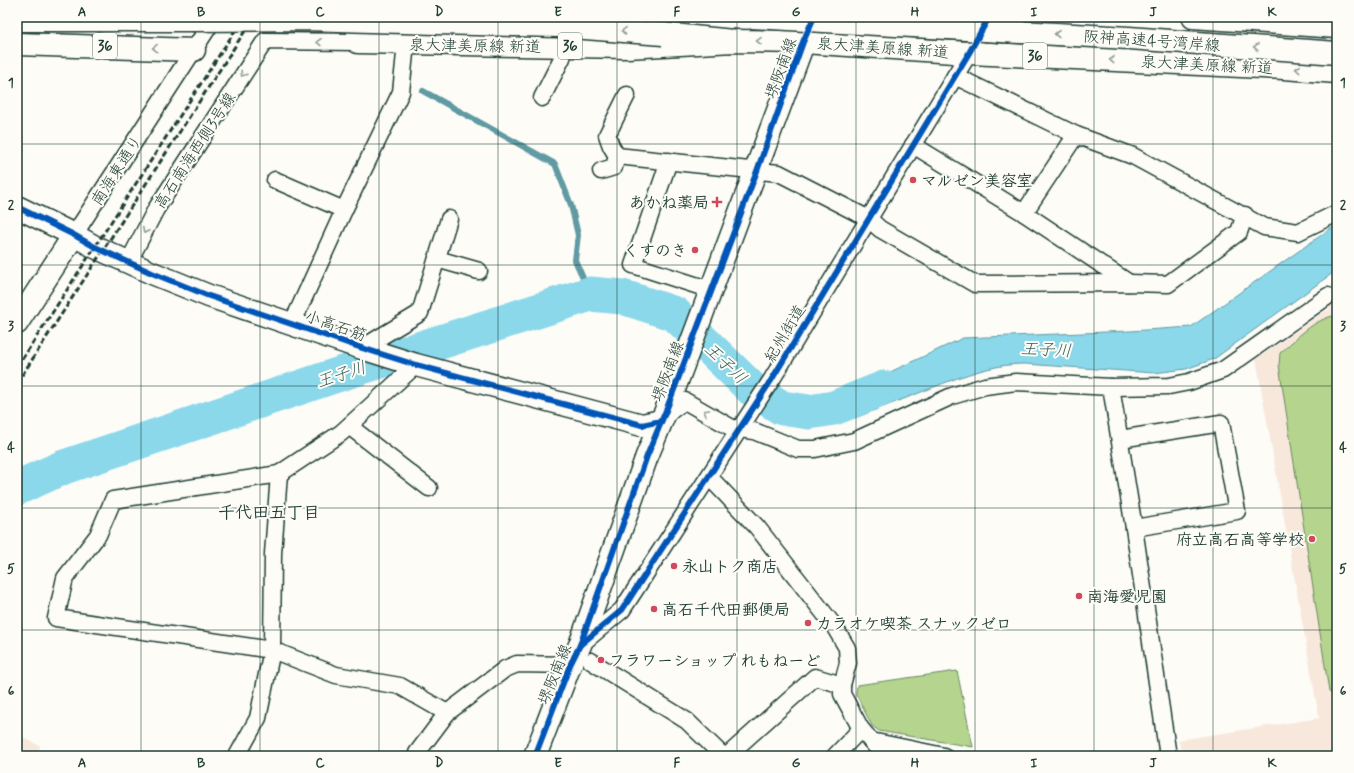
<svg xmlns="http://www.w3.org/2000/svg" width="1354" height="773" viewBox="0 0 1354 773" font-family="Mynerve,'Klee One',sans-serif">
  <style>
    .built { fill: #f8e8dc }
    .green { fill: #b5d48e; stroke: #6a8861 }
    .water { fill: #8bd8eb; stroke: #609aa2 }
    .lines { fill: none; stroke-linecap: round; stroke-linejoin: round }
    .stream { stroke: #609aa2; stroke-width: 6 }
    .river { stroke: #8bd8eb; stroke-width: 35 }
    .street-casing { stroke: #1f3d34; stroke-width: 19 }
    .secondary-casing { stroke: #1f3d34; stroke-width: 25 }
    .primary-casing { stroke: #1f3d34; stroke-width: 25 }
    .highway-casing { stroke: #1f3d34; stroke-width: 25 }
    .street { stroke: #fdfcf7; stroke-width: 16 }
    .secondary { stroke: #fdfcf7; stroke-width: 22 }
    .primary { stroke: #fdfcf7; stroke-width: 22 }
    .highway { stroke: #fdfcf7; stroke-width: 22 }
    .rail { stroke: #1f3d34; stroke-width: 3; stroke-dasharray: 6 3; stroke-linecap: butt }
    .highway-bridge-casing { stroke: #1f3d34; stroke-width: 25; stroke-linecap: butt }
    .highway-bridge { stroke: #fdfcf7; stroke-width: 22 }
    .cycleway-casing { stroke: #fdfcf7; stroke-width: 8 }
    .cycleway { stroke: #0057b8; stroke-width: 6 }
    .oneway { stroke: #8e9c96 }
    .grid { fill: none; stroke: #1f3d34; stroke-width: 1; stroke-opacity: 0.55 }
    .poi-dot { fill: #d1495b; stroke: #fdfcf7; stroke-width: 1.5 }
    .labels { text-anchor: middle; stroke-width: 4; stroke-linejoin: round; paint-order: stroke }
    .shield { fill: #fdfcf7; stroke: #62766e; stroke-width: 1 }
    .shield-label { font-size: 15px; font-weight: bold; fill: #1f3d34 }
    .street-label { font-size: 16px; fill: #1f3d34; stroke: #fdfcf7 }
    .poi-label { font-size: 16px; font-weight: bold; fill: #1f3d34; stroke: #fdfcf7; text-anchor: start }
    .water-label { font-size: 17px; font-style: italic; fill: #355c59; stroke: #fdfcf7 }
    .neighbourhood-label { font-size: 17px; font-weight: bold; fill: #1f3d34; stroke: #fdfcf7 }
    .neatline { fill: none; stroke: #1f3d34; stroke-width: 1.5 }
    .grid-label { font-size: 13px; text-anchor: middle; font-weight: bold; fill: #1f3d34 }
  </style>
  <rect width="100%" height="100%" fill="#fdfcf7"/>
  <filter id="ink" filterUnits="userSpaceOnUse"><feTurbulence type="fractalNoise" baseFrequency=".025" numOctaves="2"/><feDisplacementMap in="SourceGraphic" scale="8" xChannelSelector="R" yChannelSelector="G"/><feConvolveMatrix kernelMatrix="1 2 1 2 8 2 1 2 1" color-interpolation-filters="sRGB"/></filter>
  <g filter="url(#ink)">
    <g class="built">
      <path d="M 1337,279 L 1337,756 L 1181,756 L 1179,740 L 1319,718 L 1256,359 L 1325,311 L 1329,310 L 1331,284 Z"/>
      <path d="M 17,734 L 40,746 L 38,756 L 17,756 Z"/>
    </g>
    <g class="green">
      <path d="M 1337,315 L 1337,696 L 1329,692 L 1279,365 L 1280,353 C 1297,338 1314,319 1337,315 Z"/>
      <path d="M 957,671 L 973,747 L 879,731 L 872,726 L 856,694 L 857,685 Z"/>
    </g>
    <path class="water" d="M 1337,224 L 1337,270 L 1214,359 L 1186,369 L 1154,373 L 1025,364 C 990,364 957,378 924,391 C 901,400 878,409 855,418 L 830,400 L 963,338 L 1130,331 L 1191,327 Z"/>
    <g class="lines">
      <path class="stream" d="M 423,91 L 555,164 L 571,205 L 578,235 L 575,260 L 590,294"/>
      <path class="river" d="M 17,488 L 64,467 L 334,376 L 590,294 L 623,297 L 675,314 L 752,389 L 782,408 L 809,412 L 834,408 L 884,388"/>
      <g class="street-casing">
        <g id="street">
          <path d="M 955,76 L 1076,135 L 1133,156 L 1264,227 L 1298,232 L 1337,213"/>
          <path d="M 542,98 L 562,58 L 565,46"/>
          <path d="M 913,145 L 1024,213 L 1129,283"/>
          <path d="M 617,156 L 779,173 L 869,219 L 880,229 L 975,284 L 1129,283 L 1168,284 L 1239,232 L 1245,215"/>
          <path d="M 669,161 L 633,265 L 711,290"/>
          <path d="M 601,171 L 614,167 L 617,156 L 611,146 L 607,135 L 627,95"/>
          <path d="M 275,180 L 344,210"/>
          <path d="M 1024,213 L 1076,135"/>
          <path d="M 74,235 L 215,17"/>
          <path d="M 437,259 L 479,271"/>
          <path d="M 128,263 L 156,209 L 265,41 L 358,42"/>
          <path d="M 292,324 L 344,210 L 401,92 L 406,44"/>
          <path d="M 362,348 L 420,313 L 449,219"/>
          <path d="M 1111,387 L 1134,528 L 1168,756"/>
          <path d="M 663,419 L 673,409 L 685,401 L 732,428 L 754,431 L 798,449 L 815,449 L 854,441 L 952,396 L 985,386 L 1016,382 L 1111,387 L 1169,386 L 1189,382 L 1223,370 L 1328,296"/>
          <path d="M 349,426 L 429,488"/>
          <path d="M 1120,439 L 1221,423 L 1237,511 L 1134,528"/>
          <path d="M 279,474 L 113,500 L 98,535 L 65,578 L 56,618 L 272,650 L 336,675 L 400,686 L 447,713"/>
          <path d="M 708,478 L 714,482 L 757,527 L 834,626 L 847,648 L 848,663 L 842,685 L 842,694 L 861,729 L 884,756"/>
          <path d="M 580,645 L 622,610 L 772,379 L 969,53 L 989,17"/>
          <path d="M 591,661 L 687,721 L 723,756"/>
          <path d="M 871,741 L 944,756"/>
          <path d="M 417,753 L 447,713 L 505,669 L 517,664 L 570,665"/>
          <path d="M 237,756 L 258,718 L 272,650 L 273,554 L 279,474 L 341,433 L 416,365"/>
          <path d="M 727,756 L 815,677 L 842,685"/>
          <path d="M 835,756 L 861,729"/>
        </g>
      </g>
      <g class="secondary-casing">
        <g id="secondary">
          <path d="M 17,207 L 74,235 L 95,247 L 152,273 L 209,296 L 362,348 L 416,365 L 642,425 L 661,421"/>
          <path d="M 17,323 L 74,235"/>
          <path d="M 535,756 L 570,665 L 580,645 L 647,456 L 667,408 L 810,25"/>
        </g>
      </g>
      <g class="primary-casing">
        <g id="primary">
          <path d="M 358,17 L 358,42 L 627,47 L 733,41 L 803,42 L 969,53 L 1284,68 L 1337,72"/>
          <path d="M 17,44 L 194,50"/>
        </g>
      </g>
      <g class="highway-casing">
        <g id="highway">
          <path d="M 1193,17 L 1337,27"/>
          <path d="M 17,20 L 192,20"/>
          <path d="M 663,34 L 733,41"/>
        </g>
      </g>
      <use href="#street" class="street"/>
      <use href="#secondary" class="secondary"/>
      <use href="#primary" class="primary"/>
      <use href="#highway" class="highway"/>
      <g class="rail">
        <path d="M 17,367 L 244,17"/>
        <path d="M 17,383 L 254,17"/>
      </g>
      <g class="highway-bridge-casing">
        <g id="highway-bridge">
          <path d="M 751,17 L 1129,38 L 1337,53"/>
          <path d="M 192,20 L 306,19 L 436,23 L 559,26 L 663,34"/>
        </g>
      </g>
      <use href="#highway-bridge" class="highway-bridge"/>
      <g class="cycleway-casing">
        <g id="cycleway">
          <path d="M 17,207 L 74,235 L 95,247 L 152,273 L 209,296 L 362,348 L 416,365 L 642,425 L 661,421"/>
          <path d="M 580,645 L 622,610 L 772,379 L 969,53 L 989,17"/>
          <path d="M 535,756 L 570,665 L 580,645 L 647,456 L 667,408 L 757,171 L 803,42 L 814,17"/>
        </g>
      </g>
      <use href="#cycleway" class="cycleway"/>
    </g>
    <defs><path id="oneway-chevron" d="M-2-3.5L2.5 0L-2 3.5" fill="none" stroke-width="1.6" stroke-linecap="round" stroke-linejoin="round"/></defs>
    <g class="oneway">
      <use href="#oneway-chevron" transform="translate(624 31) rotate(-176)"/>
      <use href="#oneway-chevron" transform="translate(1057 34) rotate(-177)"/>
      <use href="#oneway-chevron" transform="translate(759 41) rotate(-179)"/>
      <use href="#oneway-chevron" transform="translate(319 42) rotate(-179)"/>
      <use href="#oneway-chevron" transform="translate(1256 47) rotate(-176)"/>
      <use href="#oneway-chevron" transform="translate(155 48) rotate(-178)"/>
      <use href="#oneway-chevron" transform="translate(1112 60) rotate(-177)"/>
      <use href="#oneway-chevron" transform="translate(1298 69) rotate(-175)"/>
      <use href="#oneway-chevron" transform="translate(243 74) rotate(123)"/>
      <use href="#oneway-chevron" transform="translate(145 231) rotate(117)"/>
      <use href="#oneway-chevron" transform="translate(706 412) rotate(-149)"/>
    </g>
  </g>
  <path class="grid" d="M 141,17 L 141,756M 260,17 L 260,756M 379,17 L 379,756M 498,17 L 498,756M 617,17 L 617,756M 737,17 L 737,756M 856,17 L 856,756M 975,17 L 975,756M 1094,17 L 1094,756M 1213,17 L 1213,756M 17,144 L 1337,144M 17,265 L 1337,265M 17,386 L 1337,386M 17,508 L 1337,508M 17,630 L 1337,630"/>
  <g class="poi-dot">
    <circle cx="913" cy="180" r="4"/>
    <path d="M715 196h4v4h4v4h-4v4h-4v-4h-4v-4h4z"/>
    <circle cx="695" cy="250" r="4"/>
    <circle cx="1312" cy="539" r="4"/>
    <circle cx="674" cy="566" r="4"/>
    <circle cx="1079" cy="596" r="4"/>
    <circle cx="654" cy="609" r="4"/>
    <circle cx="808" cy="623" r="4"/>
    <circle cx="601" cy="660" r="4"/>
  </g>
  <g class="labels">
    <g class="shield">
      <rect x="93" y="33" width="24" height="26" rx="3"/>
      <rect x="558" y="33" width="24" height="26" rx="3"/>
      <rect x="1023" y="43" width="24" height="26" rx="3"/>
    </g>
    <g class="shield-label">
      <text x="105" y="51">36</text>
      <text x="570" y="51">36</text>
      <text x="1035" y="61">36</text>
    </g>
    <g class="street-label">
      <text transform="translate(1152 40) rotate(4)" y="6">阪神高速4号湾岸線</text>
      <text transform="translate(475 45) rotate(1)" y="6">泉大津美原線 新道</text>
      <text transform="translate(883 47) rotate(4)" y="6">泉大津美原線 新道</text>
      <text transform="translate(1207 64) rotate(3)" y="6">泉大津美原線 新道</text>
      <text transform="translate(780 68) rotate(-70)" y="6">堺阪南線</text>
      <text transform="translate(194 150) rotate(-57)" y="6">高石南海西側3号線</text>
      <text transform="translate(116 170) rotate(-57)" y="6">南海東通り</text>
      <text transform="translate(336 325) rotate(19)" y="6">小高石筋</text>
      <text transform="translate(784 333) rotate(-59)" y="6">紀州街道</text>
      <text transform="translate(667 371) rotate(-69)" y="6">堺阪南線</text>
      <text transform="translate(554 674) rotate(-68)" y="6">堺阪南線</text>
    </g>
    <g class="poi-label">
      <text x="921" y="186">マルゼン美容室</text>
      <text x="709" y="208" text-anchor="end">あかね薬局</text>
      <text x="687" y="256" text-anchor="end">くすのき</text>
      <text x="1304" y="545" text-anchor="end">府立高石高等学校</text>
      <text x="682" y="572">永山トク商店</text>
      <text x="1087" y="602">南海愛児園</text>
      <text x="662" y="615">高石千代田郵便局</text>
      <text x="816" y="629">カラオケ喫茶 スナックゼロ</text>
      <text x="609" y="666">フラワーショップ れもねーど</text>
    </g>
    <g class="water-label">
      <text transform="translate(1046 349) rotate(3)" y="6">王子川</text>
      <text transform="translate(726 363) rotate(44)" y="6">王子川</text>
      <text transform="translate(341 374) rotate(-18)" y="6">王子川</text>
    </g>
    <g class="neighbourhood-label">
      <text x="269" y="518">千代田五丁目</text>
    </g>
  </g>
  <rect width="1354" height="773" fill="none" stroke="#fdfcf7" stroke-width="44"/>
  <rect x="22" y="22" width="1310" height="729" class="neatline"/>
  <g class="grid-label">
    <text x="82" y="16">A</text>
    <text x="201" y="16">B</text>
    <text x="320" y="16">C</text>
    <text x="439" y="16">D</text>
    <text x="558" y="16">E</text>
    <text x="677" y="16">F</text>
    <text x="796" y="16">G</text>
    <text x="915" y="16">H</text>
    <text x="1034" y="16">I</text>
    <text x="1153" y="16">J</text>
    <text x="1272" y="16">K</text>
    <text x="11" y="87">1</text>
    <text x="1343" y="87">1</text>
    <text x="11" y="209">2</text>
    <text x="1343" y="209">2</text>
    <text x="11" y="330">3</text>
    <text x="1343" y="330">3</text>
    <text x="11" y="452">4</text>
    <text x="1343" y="452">4</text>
    <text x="11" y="573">5</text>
    <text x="1343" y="573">5</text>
    <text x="11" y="695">6</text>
    <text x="1343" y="695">6</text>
    <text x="82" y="767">A</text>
    <text x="201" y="767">B</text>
    <text x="320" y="767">C</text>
    <text x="439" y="767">D</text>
    <text x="558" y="767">E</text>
    <text x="677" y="767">F</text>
    <text x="796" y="767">G</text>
    <text x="915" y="767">H</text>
    <text x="1034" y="767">I</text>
    <text x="1153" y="767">J</text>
    <text x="1272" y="767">K</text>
  </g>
</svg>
